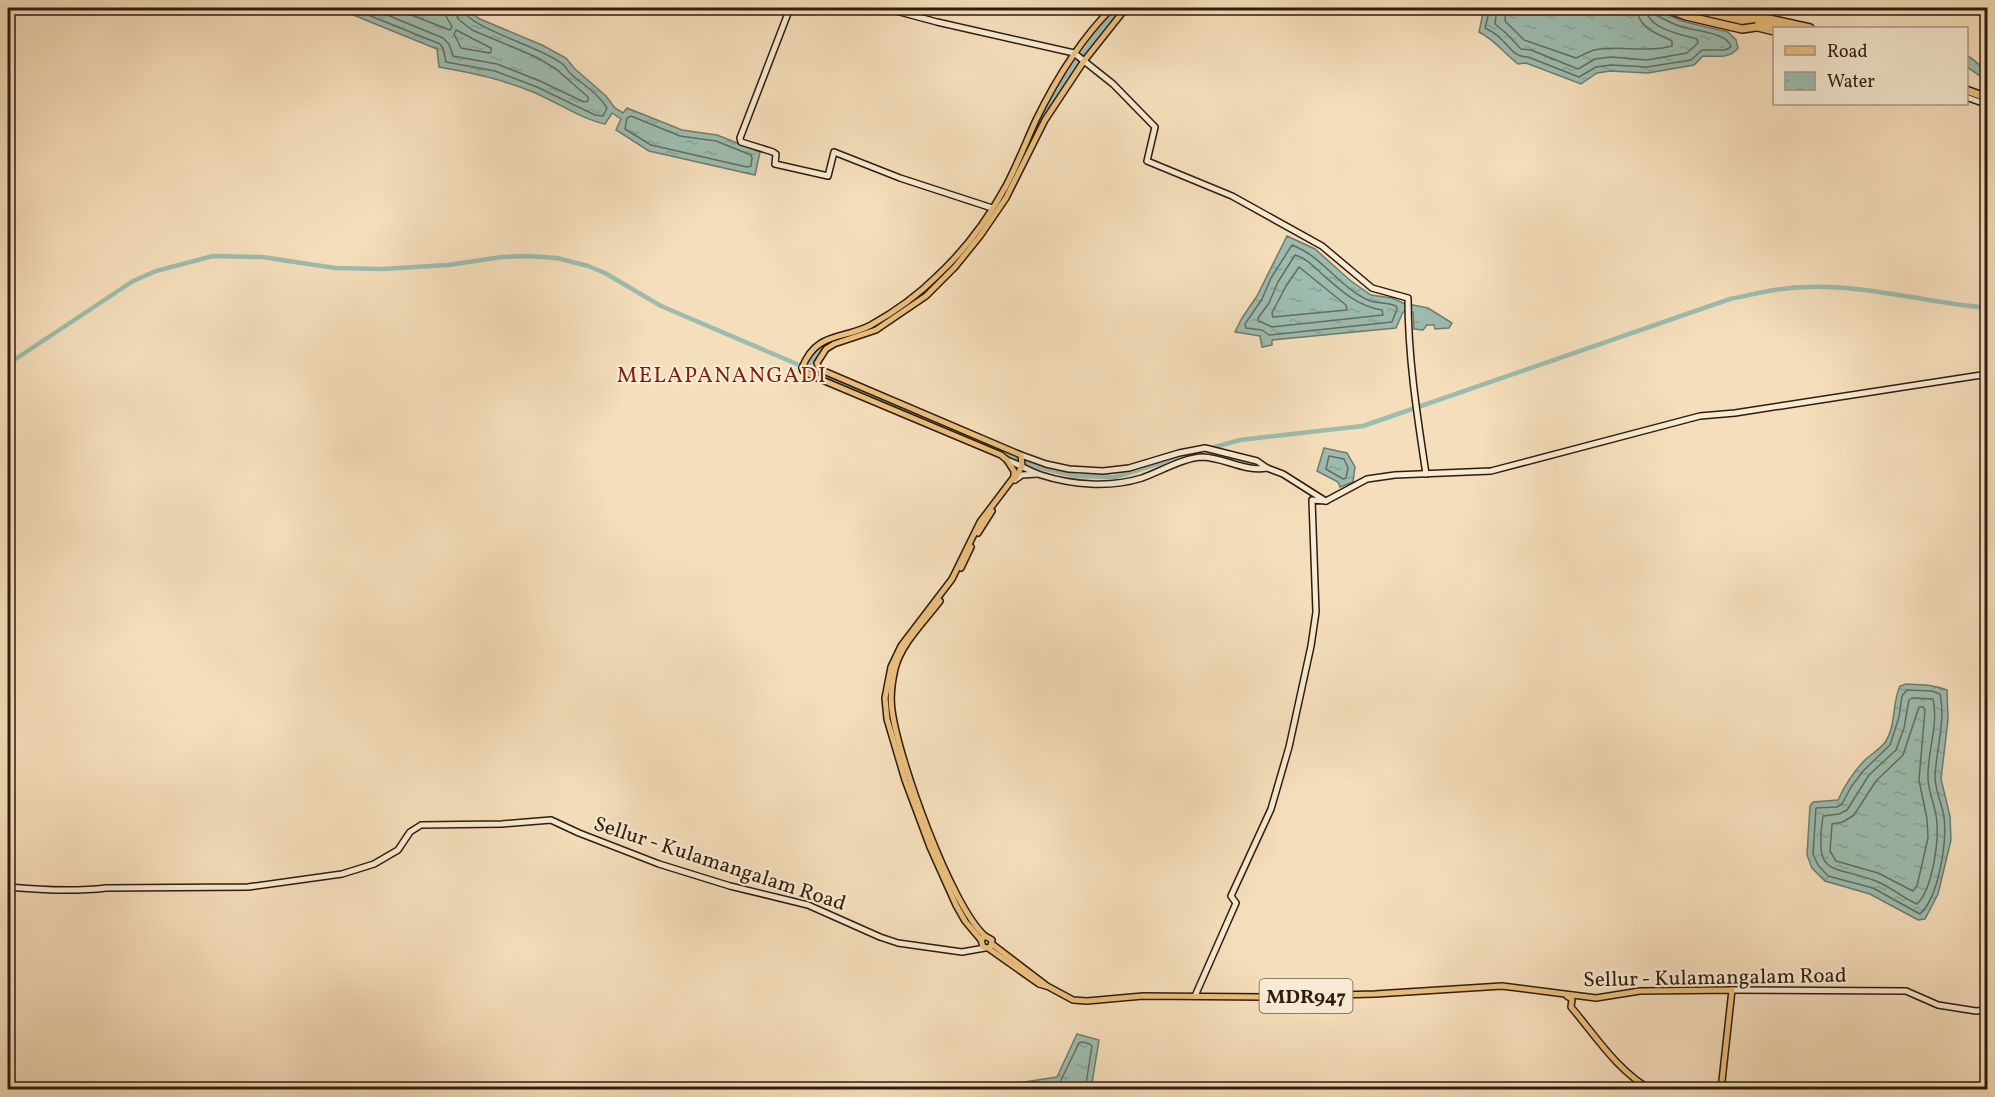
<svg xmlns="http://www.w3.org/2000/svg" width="1995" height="1097" viewBox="0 0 1995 1097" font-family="Vollkorn,serif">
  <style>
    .water { fill: url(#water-ripples); stroke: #707c6e; stroke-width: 1.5 }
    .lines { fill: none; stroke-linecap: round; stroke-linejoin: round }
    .shore { stroke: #666c5e; stroke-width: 1.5 }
    .canal { stroke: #9cbcaf; stroke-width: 4.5 }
    .secondary-casing { stroke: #2f1c0c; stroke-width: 8 }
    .primary-casing { stroke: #2f1c0c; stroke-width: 8 }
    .highway-casing { stroke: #2f1c0c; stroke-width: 10 }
    .secondary { stroke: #f8ead3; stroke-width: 5 }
    .primary { stroke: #eabf7e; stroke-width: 5 }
    .highway { stroke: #eabf7e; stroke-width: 7 }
    .highway-bridge-casing { stroke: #2f1c0c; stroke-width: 10; stroke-linecap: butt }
    .highway-bridge { stroke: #eabf7e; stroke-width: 7 }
    .labels { text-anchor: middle; stroke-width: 4.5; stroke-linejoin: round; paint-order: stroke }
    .shield { fill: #f8ead3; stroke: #6b5a48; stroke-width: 1.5 }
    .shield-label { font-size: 20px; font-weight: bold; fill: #2f1c0c }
    .street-label { font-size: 21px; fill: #2f1c0c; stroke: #f8ead3 }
    .neighbourhood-label { font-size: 22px; letter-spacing: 1.5px; fill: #7a1f14; stroke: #f8ead3 }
  </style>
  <defs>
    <pattern id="water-ripples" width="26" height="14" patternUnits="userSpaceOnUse" patternTransform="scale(1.5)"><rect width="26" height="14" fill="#9cbcaf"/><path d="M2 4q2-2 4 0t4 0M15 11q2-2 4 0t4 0" fill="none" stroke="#87a195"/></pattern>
  </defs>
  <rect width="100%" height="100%" fill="#f5debb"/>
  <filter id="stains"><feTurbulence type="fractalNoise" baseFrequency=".00333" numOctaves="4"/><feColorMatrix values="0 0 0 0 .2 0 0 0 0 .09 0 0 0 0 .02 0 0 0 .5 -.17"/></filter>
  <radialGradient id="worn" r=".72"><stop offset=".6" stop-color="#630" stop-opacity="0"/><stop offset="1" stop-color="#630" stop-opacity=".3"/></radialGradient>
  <g class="water">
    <path d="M 336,8 L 464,8 L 480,19 L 542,45 L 566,58 L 575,69 L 606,96 L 615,108 L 623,113 L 627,108 L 682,130 L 717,135 L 760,152 L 755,175 L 649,151 L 616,130 L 621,119 L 612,113 L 605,124 C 579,118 557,102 533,92 C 501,79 473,73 439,67 L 437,49 Z"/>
    <path d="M 1484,8 L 1654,8 L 1681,21 L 1728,32 L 1736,40 L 1738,48 C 1730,59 1716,56 1703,56 L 1694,65 L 1648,73 L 1610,71 L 1597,73 L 1581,84 L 1526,63 L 1518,64 C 1504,53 1495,40 1479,32 Z"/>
    <path d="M 1966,55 C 1979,62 1988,73 1987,88 L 1983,78 L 1967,67 Z"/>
    <path d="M 1287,236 L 1315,249 L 1351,281 L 1371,295 L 1392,298 L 1403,303 L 1428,308 L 1452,323 L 1449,328 L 1435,329 L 1434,325 L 1427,325 L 1423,330 L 1414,329 L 1413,312 L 1403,312 L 1396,328 L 1272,340 L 1272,345 L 1262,347 L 1260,336 L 1235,332 L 1242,318 L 1257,296 Z"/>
    <path d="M 1324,448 L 1347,453 L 1355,467 L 1353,482 L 1340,487 L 1338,482 L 1317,471 Z"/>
    <path d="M 1906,684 C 1920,685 1933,684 1947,690 L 1948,720 L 1941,779 L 1950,816 L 1951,840 L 1938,894 L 1925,919 L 1918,920 L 1870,894 L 1825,881 L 1812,868 L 1807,855 L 1810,806 L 1813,802 L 1838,800 C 1845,785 1853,772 1865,760 C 1871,754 1881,749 1886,741 C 1896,725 1892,703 1900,686 Z"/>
    <path d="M 1077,1034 L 1099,1040 L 1091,1089 L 1001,1089 L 1005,1085 L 1057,1077 Z"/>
  </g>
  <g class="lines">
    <g class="shore">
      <path d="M 351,8 L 440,44 L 443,48 L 446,62 L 495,71 L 537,87 L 595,115 L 603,116 L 607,108 C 598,93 583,85 570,73 C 567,70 565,65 561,63 C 543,48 464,26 462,8"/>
      <path d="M 370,8 L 443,38 L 449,44 L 453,56 L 497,64 L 540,81 L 584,102 L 588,101 L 588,97 L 556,69 L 536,57 L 472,30 L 458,19 L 454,8"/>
      <path d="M 393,8 L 450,30 L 452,27 L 446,16 L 445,8"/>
      <path d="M 1490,8 L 1485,28 C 1491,31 1497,34 1501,39 C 1511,48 1514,57 1528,57 L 1579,77 L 1596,67 L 1611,65 L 1647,67 L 1691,60 L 1702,50 L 1725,50 L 1731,47 C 1728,32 1692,31 1679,26 C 1671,23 1663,19 1656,15 L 1653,8"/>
      <path d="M 1497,8 L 1495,24 L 1507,34 L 1521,49 L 1531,50 L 1578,69 L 1595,59 L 1611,57 L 1647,60 L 1687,53 L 1698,43 L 1697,39 C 1680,34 1647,29 1646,8"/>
      <path d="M 1506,8 L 1505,21 L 1524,40 L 1576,58 C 1582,56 1587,52 1594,50 C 1620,45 1646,53 1672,46 L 1672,41 C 1656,33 1638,28 1637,8"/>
      <path d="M 456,30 L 491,48 L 491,52 L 489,53 L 461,48 L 454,34 Z"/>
      <path d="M 631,116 L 680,136 L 716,141 L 751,155 L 752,158 L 751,166 L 747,167 L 651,145 L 625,129 L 627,118 Z"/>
      <path d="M 1292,245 C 1322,256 1339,287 1368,300 C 1377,304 1387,302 1396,306 L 1397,309 L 1392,322 L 1269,335 L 1262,330 L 1246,328 L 1245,324 L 1262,299 L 1271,278 Z"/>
      <path d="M 1295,255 C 1306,258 1313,266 1322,274 C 1340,290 1357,306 1382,310 L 1383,315 L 1272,327 L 1259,321 L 1258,318 L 1269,303 L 1278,282 Z"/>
      <path d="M 1299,267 L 1346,305 L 1347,310 L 1273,317 L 1272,313 L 1286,286 Z"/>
      <path d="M 1329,456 L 1344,459 L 1348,468 L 1346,478 L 1343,479 L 1326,469 Z"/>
      <path d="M 1907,690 L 1932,691 L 1940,694 C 1946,721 1936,749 1935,777 C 1935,790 1942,804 1944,817 C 1947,842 1939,897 1920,914 L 1873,888 L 1828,876 L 1818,865 L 1813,854 L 1816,808 L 1837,807 L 1842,804 L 1851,787 L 1864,770 L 1890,745 L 1899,717 L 1902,696 Z"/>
      <path d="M 1912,698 L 1933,699 C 1939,725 1927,752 1928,778 C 1928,790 1934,803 1936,815 C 1940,837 1933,889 1917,904 C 1903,898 1891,887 1876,881 C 1830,864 1814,878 1823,816 L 1839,814 L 1847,810 L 1869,775 L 1896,750 L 1904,728 L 1909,700 Z"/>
      <path d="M 1919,707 L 1923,707 L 1925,710 L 1919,780 L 1927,819 L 1928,838 L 1917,886 L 1913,891 L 1878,873 L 1836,861 L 1830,851 L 1832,824 L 1843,822 L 1854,815 L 1876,781 L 1903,755 Z"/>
      <path d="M 1015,1090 L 1060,1082 L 1079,1043 L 1082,1042 L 1090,1044 L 1092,1046 L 1085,1090"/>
    </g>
    <g class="canal">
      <path d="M 1013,179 C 1041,117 1073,58 1119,8"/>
      <path d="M 998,205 L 1008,190"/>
      <path d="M 908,304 L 936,282"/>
      <path d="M 868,331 L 896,313"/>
      <path d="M 836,339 L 854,335"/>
      <path d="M 8,364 L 133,281 L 156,271 L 213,256 L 262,257 L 335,268 L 382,269 L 448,265 L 502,257 L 525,256 L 557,258 L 588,266 L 605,273 L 661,306 L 1038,467 L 1076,476 L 1115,477 L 1200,451"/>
      <path d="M 808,368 L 816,353 L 825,344"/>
      <path d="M 1208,449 L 1240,440 L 1363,426 L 1730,299 C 1755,294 1781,287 1808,287 C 1868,285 1928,303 1988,308"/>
    </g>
    <g class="secondary-casing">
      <g id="secondary">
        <path d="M 790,8 L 740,138 L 741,142 L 773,152 L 776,154 L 775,164 L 828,176 L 834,152 L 900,178 L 992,208"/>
        <path d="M 885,8 L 937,22 L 1074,53 L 1113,84 L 1155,127 L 1147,161 L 1232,196 L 1322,246 L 1372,288 L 1408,298 C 1408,357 1417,415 1426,474"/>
        <path d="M 1673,8 L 1683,11"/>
        <path d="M 1966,97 L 1988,105"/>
        <path d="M 1021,455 L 1046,464 L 1069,469 L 1103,471 L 1129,468 L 1179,453 L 1205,448 L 1257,461 L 1267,468 L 1283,474 L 1324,500"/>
        <path d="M 1007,460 C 1018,464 1029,471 1041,475 C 1072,485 1110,488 1142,478 C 1159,472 1185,457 1203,457 C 1225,458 1245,472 1267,468"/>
        <path d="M 1015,480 L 1022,475 L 1037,474"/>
        <path d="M 1326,501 L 1367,479 L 1395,475 L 1491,471 L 1700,416 L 1735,413 L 1988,374"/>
        <path d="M 8,887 C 40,890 73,892 106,888 L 248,887 L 342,874 L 374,864 L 398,850 L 410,832 L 421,825 L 502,824 L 551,820 L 579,833 L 659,864 L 730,886 L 808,905 L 880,937 L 898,943 L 962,952 L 985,948"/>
        <path d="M 1732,990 L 1906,991 L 1938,1005 L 1976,1011 L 1988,1010"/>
        <path d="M 1195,996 L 1236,903 L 1231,896 L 1271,809 L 1289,747 L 1311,646 L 1316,612 L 1312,500 L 1326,501"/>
      </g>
    </g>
    <g class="primary-casing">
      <g id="primary">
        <path d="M 1015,479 L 1022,466 L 1021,455 L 819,369 L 817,363 L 826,349 L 834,344 L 876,330 L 926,296 L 955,267 L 980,236 L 1006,198 L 1045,120 L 1084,61 L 1126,8"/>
        <path d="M 978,533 L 992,511"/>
        <path d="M 961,568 L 971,547"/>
        <path d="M 940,601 C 924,622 901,644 895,669 C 892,682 890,697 892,710 C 898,758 951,906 985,936"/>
        <path d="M 981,940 L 965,921 L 956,905 L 930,847 L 905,780 L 887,719 L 885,698 L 891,667 L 901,646 L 952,579 L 980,522 L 1014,477 L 1014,471 L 1007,460 L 1001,455 L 815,377 L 803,371 L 802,368 C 816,331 843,340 871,325 C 894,312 918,295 937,276 C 964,251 988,219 1006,186 C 1017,165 1026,142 1036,120 C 1056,79 1080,40 1112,8"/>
        <path d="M 992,944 L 1047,986 L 1073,1000 L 1087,1001 L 1143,996 L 1265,997 L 1375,994 L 1502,986 L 1596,998 L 1640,991 L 1732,990 L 1721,1090"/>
        <path d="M 988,948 L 991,946 L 992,940 L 985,936 L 981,940 L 983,947 L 988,948 L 1039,984 L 1046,986"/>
        <path d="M 1567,996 L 1572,999 L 1571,1007 C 1595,1035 1618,1072 1652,1090"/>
      </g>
    </g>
    <g class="highway-casing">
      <g id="highway">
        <path d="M 1664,8 L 1686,16"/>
        <path d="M 1681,8 L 1774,31"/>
        <path d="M 1699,8 L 1788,28"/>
        <path d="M 1721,8 L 1810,28"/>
        <path d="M 1966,90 L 1988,98"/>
      </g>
    </g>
    <use href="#secondary" class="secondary"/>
    <use href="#primary" class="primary"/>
    <use href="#highway" class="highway"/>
    <g class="highway-bridge-casing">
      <path id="highway-bridge" d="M 1686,16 L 1742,29 L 1756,27"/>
    </g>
    <use href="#highway-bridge" class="highway-bridge"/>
  </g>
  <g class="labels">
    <rect class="shield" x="1259.5" y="979" width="93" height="34" rx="4.5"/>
    <g class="shield-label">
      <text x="1306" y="1003">MDR947</text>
    </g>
    <g class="street-label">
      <text transform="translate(720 863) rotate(18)" y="7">Sellur - Kulamangalam Road</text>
      <text transform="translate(1715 977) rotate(-1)" y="7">Sellur - Kulamangalam Road</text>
    </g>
    <g class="neighbourhood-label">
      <text x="722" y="382">MELAPANANGADI</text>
    </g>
  </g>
  <rect width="1995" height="1097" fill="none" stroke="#f5debb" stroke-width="30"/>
  <rect x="9" y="9" width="1977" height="1079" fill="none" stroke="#2f1c0c" stroke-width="3"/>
  <rect x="15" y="15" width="1965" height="1067" fill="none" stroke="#2f1c0c" stroke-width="1.5"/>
  <rect x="1773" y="27" width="195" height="78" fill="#f8ead3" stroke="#a89883" stroke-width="1.5"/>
  <rect x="1785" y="46" width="30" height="9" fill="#eabf7e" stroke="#a89883" stroke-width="1.5"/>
  <text x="1827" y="57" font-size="18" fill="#2f1c0c">Road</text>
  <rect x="1785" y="72" width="30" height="18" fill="url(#water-ripples)" stroke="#a89883" stroke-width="1.5"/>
  <text x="1827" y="87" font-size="18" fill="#2f1c0c">Water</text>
  <rect width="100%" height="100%" filter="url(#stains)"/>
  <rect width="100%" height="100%" fill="url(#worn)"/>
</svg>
